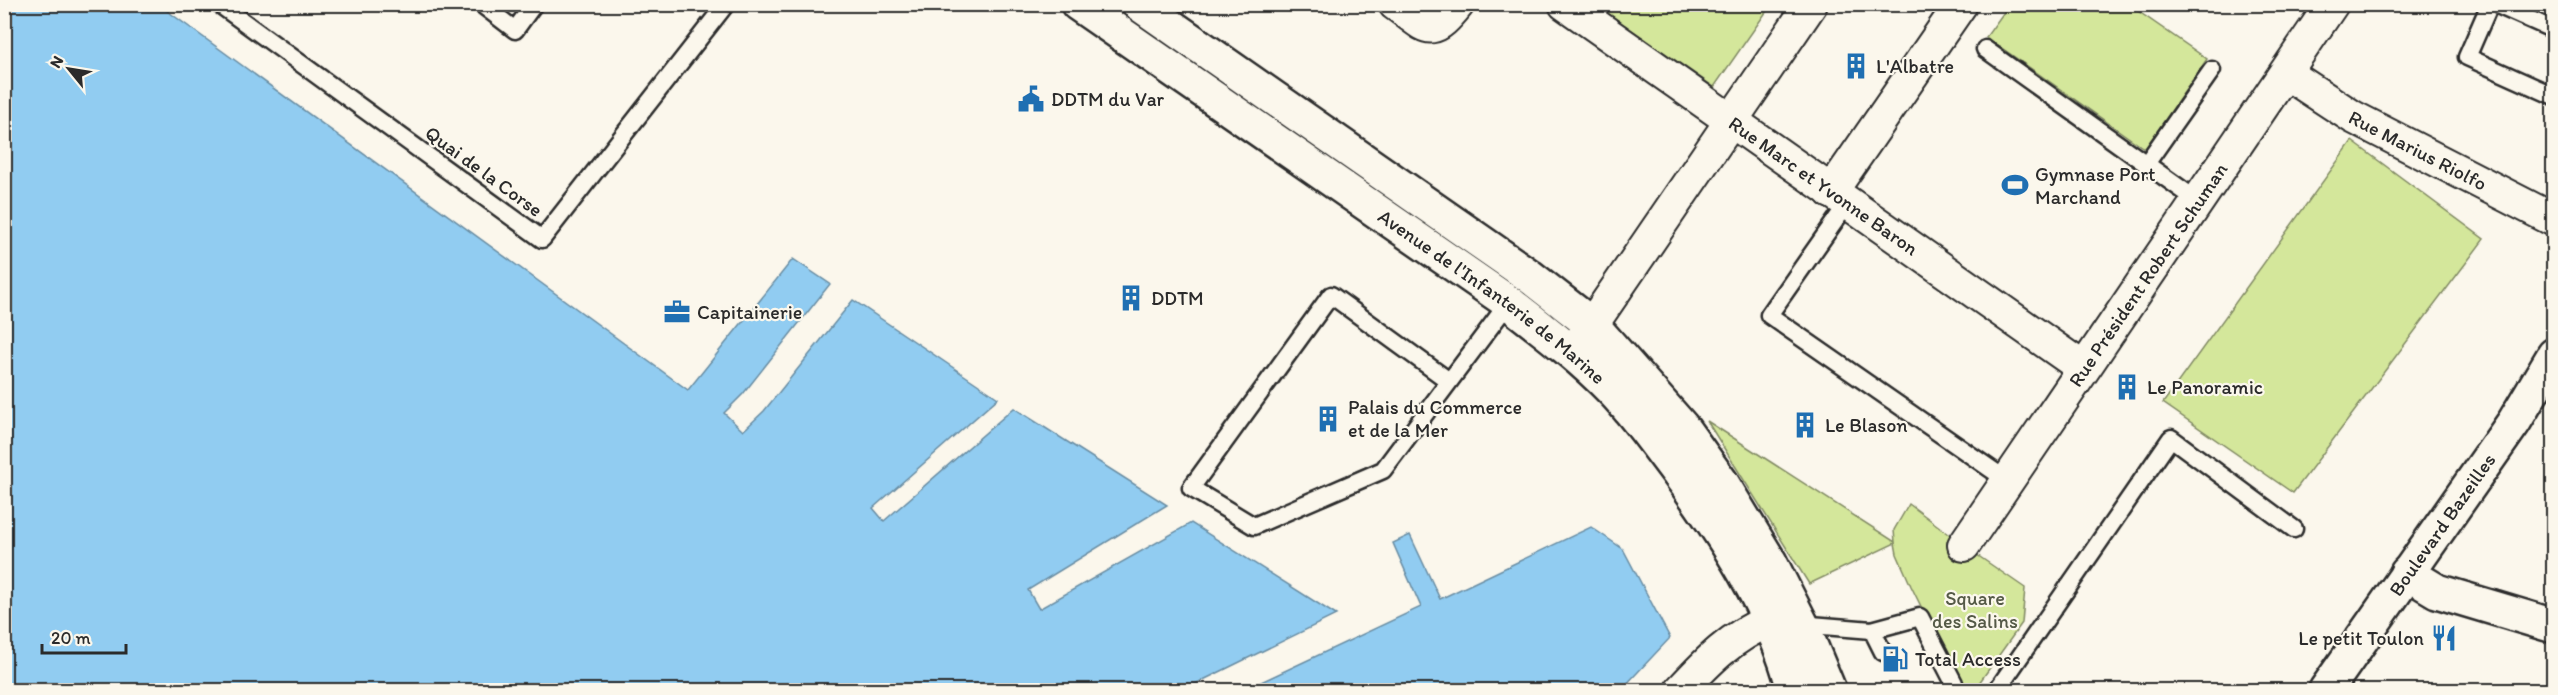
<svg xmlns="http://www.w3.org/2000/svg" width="2558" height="695" viewBox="0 0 2558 695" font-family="Itim,sans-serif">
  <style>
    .green { fill: #d4e79b; stroke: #808963; stroke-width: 1.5 }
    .water { fill: #91ccf1; stroke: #688ca2; stroke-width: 1.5 }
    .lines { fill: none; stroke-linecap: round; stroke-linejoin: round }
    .lane-casing { stroke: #2b2b2b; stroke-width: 21 }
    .street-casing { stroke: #2b2b2b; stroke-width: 36 }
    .secondary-casing { stroke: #2b2b2b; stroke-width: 38 }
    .lane { stroke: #fbf7ec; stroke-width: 16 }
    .street { stroke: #fbf7ec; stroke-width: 32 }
    .secondary { stroke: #fbf7ec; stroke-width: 33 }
    .labels { text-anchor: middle; stroke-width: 4.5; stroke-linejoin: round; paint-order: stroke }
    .poi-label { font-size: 20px; fill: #2b2b2b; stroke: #fbf7ec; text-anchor: start }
    .street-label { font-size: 20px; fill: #2b2b2b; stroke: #fbf7ec }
    .park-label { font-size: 20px; fill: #555a47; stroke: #fbf7ec }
  </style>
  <rect width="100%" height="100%" fill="#fbf7ec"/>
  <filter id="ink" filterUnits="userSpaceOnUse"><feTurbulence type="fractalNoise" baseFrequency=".0167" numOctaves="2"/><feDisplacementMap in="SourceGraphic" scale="12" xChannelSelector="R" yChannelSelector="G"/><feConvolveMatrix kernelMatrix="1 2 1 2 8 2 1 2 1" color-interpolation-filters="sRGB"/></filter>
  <g filter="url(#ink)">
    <g class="green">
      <path d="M 1596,5 L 1771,5 L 1714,87 Z"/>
      <path d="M 2009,5 L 2129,5 L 2207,59 L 2145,149 L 1986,37 Z"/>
      <path d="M 2352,141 L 2484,239 L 2293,493 L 2163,403 Z"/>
      <path d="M 1707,421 L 1895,542 L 1894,530 L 1909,504 L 1977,555 L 2025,588 L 2022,623 L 1974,690 L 1962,690 L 1911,586 L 1897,554 L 1895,543 L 1809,584 Z"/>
    </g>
    <g class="water">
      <path d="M 6,5 L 159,5 L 688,390 L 793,259 L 830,284 L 743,394 L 724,413 L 743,431 L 764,411 L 853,300 L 998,398 L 873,508 L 884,521 L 1014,408 L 1167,505 L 1028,590 L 1039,609 L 1191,523 L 1336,615 L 1189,687 L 1190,690 L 5,690 L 4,76 L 12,25 L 5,23 Z"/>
      <path d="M 1591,527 L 1623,549 L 1670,638 L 1621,690 L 1244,690 L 1421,607 L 1393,543 L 1410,535 L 1440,599 Z"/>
    </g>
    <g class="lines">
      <g class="lane-casing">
        <g id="lane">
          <path d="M 219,4 L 542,239 L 726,4"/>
          <path d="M 481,4 L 515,30 L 534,4"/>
          <path d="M 2490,4 L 2467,57 L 2554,96"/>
          <path d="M 2495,4 L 2554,30"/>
          <path d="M 1985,49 L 2198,201"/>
          <path d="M 2146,164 L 2212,70"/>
          <path d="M 1847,204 L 1769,315 L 2008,481"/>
          <path d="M 1449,381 L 1331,295 L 1191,488 L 1254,526 L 1383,470 L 1512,298"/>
          <path d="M 1799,624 L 1872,630 L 1883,652"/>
          <path d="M 1872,630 L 1920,617 L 1954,683 L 1953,690"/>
          <path d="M 1997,690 L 2171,438 L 2294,529"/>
        </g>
      </g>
      <g class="street-casing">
        <g id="street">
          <path d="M 1395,4 C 1428,27 1429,40 1458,4"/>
          <path id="s1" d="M 1565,4 L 2083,368"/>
          <path id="s2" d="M 2286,73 L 2353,117 L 2554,220"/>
          <path d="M 1831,192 L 1961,4"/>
          <path d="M 1578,345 L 1811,4"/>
          <path id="s3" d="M 1964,545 L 2332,4"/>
          <path d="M 1681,690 C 1707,662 1732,636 1769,621"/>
        </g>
      </g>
      <g class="secondary-casing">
        <g id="secondary">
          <path id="s4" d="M 1078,4 L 1508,302 C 1544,330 1581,358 1613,391 C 1635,414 1654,441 1673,466 C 1723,533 1773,608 1794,690"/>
          <path d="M 1139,4 L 1528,275 L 1592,325 L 1682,427 L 1722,483 L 1770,562 L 1802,625 L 1829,690"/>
          <path d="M 2407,573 L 2437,591 L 2554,626"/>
          <path id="s5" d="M 2326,690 L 2514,422 L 2554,355"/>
        </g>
      </g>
      <use href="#lane" class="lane"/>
      <use href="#street" class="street"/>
      <use href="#secondary" class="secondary"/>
    </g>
  </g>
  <defs>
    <g id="building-bare" transform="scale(2.07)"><path d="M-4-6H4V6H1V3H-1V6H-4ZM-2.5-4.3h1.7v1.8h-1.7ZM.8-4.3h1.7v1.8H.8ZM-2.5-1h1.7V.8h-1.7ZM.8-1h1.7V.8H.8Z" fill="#1f6fb2" stroke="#fbf7ec" stroke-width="2.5" paint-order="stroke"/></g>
    <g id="civic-bare" transform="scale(2.07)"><path d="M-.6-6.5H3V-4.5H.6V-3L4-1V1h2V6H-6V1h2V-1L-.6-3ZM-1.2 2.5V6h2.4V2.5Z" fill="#1f6fb2" stroke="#fbf7ec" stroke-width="2.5" paint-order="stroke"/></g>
    <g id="stadium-bare" transform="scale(2.07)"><path d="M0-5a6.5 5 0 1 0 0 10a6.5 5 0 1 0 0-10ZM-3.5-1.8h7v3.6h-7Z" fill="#1f6fb2" stroke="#fbf7ec" stroke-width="2.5" paint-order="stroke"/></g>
    <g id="office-bare" transform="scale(2.07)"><path d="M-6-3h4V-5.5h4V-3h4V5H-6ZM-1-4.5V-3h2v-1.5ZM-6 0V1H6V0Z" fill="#1f6fb2" stroke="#fbf7ec" stroke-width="2.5" paint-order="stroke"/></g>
    <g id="restaurant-bare" transform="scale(2.07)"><path d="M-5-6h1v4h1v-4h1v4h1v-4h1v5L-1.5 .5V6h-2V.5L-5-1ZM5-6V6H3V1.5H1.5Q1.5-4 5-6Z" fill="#1f6fb2" stroke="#fbf7ec" stroke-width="2.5" paint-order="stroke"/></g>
    <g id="fuel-bare" transform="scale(2.07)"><path d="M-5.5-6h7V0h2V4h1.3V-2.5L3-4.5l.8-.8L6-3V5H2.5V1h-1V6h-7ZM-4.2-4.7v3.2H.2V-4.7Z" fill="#1f6fb2" stroke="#fbf7ec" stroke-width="2.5" paint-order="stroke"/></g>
  </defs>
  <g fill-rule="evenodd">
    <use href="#building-bare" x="1856" y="66"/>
    <use href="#civic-bare" x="1031" y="99"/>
    <use href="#stadium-bare" x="2015" y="185"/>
    <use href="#building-bare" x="1131" y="298"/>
    <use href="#office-bare" x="677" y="312"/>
    <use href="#building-bare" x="2127" y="387"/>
    <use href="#building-bare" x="1328" y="419"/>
    <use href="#building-bare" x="1805" y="425"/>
    <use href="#restaurant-bare" x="2444" y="638"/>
    <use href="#fuel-bare" x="1895" y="659"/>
  </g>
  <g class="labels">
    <g class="poi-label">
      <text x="1876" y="73">L'Albatre</text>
      <text x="1051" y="106">DDTM du Var</text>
      <text x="2035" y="181">Gymnase Port<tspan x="2035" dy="23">Marchand</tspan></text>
      <text x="1151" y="305">DDTM</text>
      <text x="697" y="319">Capitainerie</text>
      <text x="2147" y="394">Le Panoramic</text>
      <text x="1348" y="414">Palais du Commerce<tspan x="1348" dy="23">et de la Mer</tspan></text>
      <text x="1825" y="432">Le Blason</text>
      <text x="2424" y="645" text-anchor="end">Le petit Toulon</text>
      <text x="1915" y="666">Total Access</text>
    </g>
    <g class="street-label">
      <text dy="7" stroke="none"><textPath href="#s2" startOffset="153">Rue Marius Riolfo</textPath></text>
      <text transform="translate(484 171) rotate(36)" y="7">Quai de la Corse</text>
      <text dy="7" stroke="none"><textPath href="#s1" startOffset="316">Rue Marc et Yvonne Baron</textPath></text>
      <text dy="7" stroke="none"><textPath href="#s3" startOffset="327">Rue Président Robert Schuman</textPath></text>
      <text dy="7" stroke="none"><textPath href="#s4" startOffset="507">Avenue de l'Infanterie de Marine</textPath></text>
      <text dy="7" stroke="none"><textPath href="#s5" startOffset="202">Boulevard Bazeilles</textPath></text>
    </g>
    <g class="park-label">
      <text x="1975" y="605">Square<tspan x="1975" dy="23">des Salins</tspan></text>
    </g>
  </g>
  <rect width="2558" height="695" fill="none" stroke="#fbf7ec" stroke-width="24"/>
  <rect x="12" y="12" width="2534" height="671" fill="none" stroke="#2b2b2b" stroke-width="2" filter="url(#ink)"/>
  <g transform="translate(69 69) rotate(300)" stroke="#fbf7ec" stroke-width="4.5" paint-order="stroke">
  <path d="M0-4.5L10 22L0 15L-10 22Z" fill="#2b2b2b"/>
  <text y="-9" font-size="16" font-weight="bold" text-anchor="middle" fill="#2b2b2b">N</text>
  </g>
  <path d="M42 644v9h84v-9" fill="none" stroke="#2b2b2b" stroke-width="3"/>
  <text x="51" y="644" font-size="18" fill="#2b2b2b" stroke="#fbf7ec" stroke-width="4.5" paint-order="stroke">20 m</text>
</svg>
